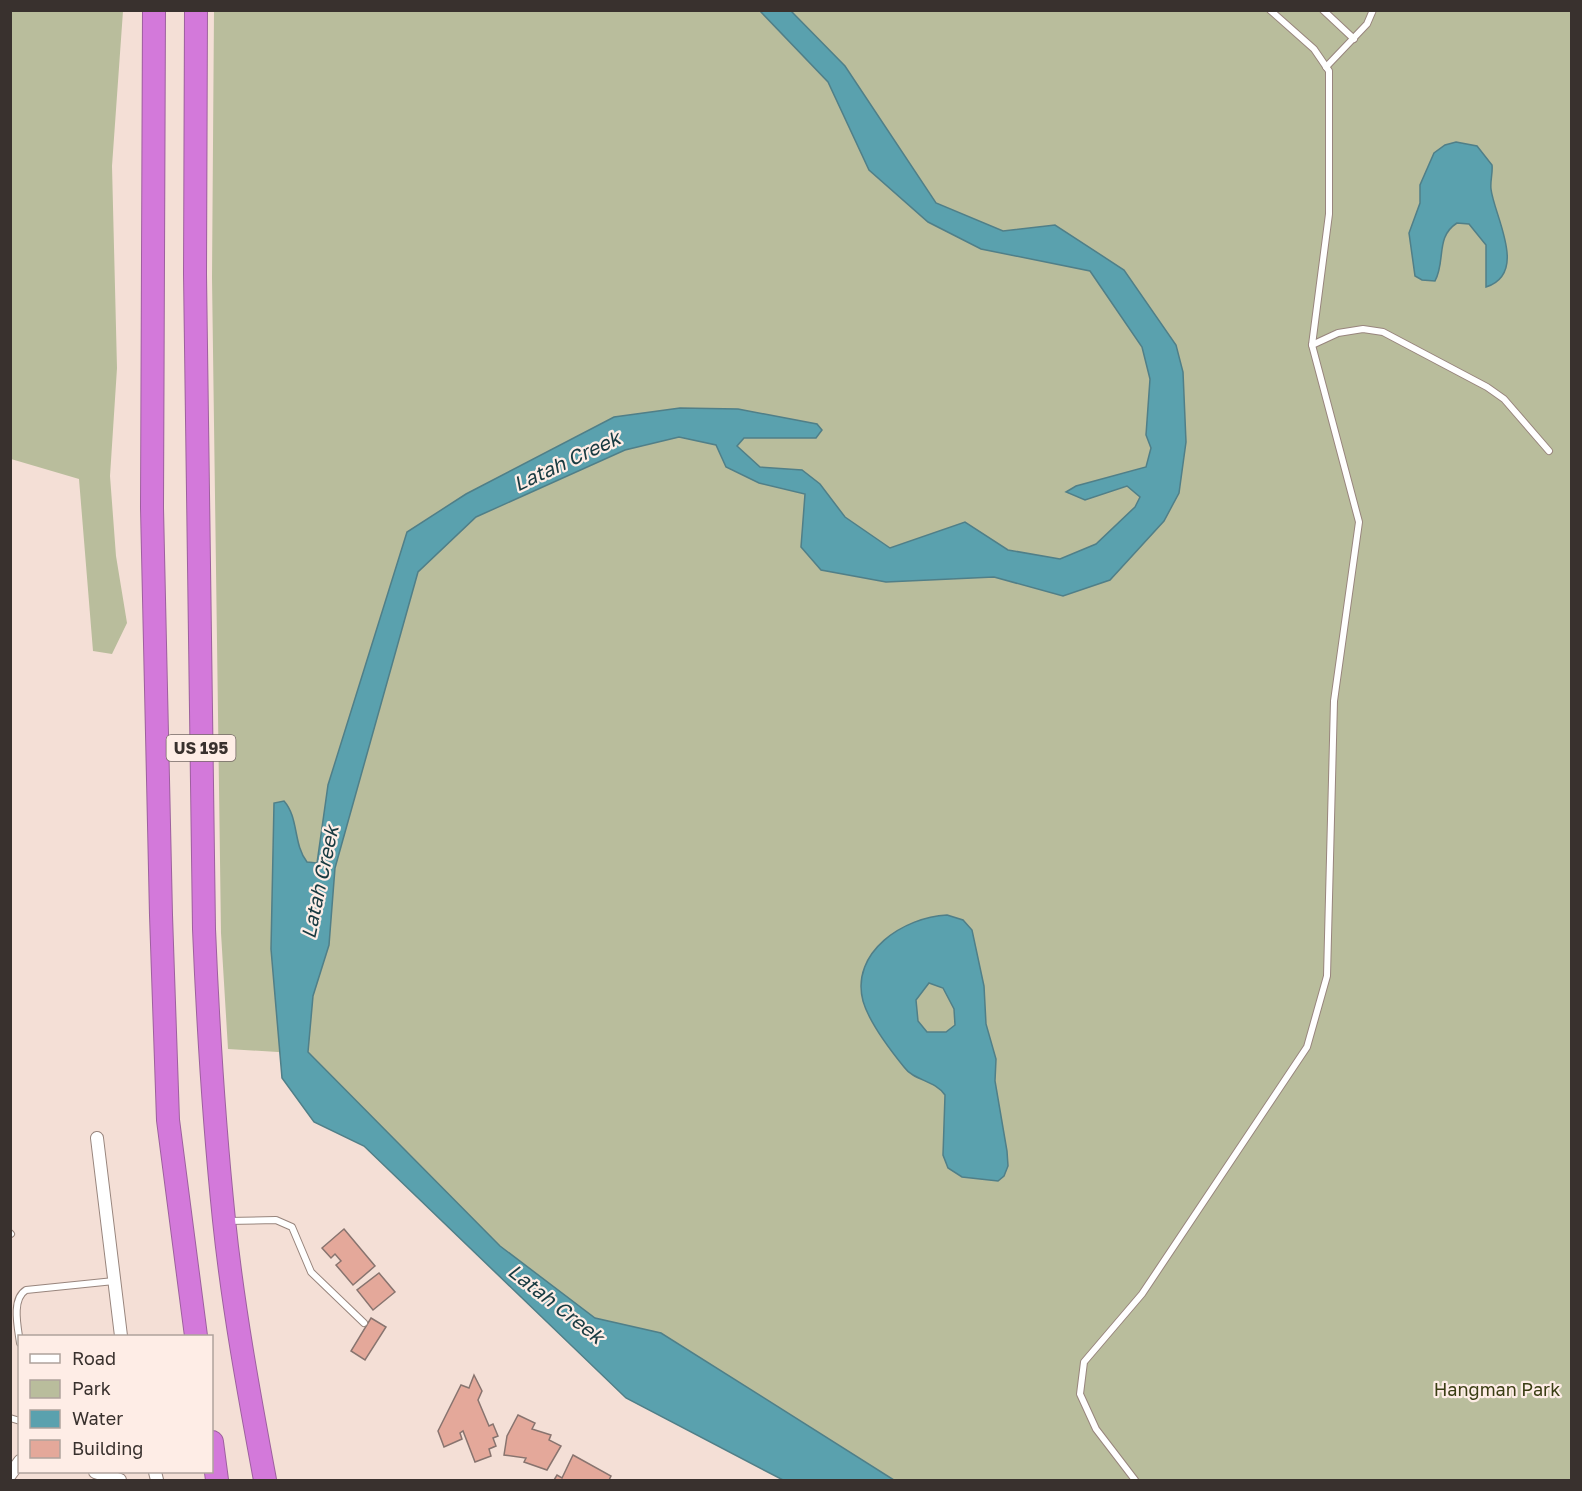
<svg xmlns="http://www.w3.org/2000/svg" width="1582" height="1491" viewBox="0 0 1582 1491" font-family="'Golos Text',sans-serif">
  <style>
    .green { fill: #b9bd9c }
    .water { fill: #5aa1ae; stroke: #507f88; stroke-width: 1.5; fill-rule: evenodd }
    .building { fill: #e4a89a; stroke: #88746f; stroke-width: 1.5 }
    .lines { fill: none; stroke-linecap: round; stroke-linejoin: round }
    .lane-casing { stroke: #98857d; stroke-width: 8 }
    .street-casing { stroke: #98857d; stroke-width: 14 }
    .highway-casing { stroke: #9d609e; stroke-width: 24 }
    .lane { stroke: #fff; stroke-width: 6 }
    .street { stroke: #fff; stroke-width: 12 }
    .highway { stroke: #d379da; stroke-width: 22 }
    .labels { text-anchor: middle; stroke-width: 4.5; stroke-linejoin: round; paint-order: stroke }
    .shield { fill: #feede6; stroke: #746965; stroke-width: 1.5 }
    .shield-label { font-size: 16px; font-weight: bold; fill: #39312e }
    .park-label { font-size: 18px; fill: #3a3d13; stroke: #feede6 }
    .water-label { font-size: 20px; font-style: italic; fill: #173a41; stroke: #feede6 }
  </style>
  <rect width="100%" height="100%" fill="#f4dfd6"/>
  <g class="green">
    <path d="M 10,11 L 123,11 L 112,166 L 117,368 L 110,476 L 116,556 L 127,623 L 112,654 L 93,651 L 79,479 L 11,459 Z"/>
    <path d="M 214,11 L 1571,11 L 1571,1480 L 834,1480 L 584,1329 L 294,1053 L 228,1049 L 221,933 L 212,278 Z"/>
  </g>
  <g class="water">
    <path d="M 760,11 L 791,11 L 845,66 L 936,203 L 1003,231 L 1055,225 L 1124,270 L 1176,345 L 1183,372 L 1186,442 L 1179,493 L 1164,521 L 1110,580 L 1063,596 L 994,577 L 886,582 L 821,570 L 801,547 L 805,494 L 759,483 L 726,467 L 716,445 L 679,437 L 625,450 L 476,517 L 418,572 L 335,868 L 329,945 L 313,996 L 308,1052 L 500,1246 L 595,1318 L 661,1333 L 894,1480 L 783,1480 L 626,1398 L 364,1146 L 314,1122 L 282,1078 L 271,949 L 274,803 L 284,801 C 299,818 293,844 307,862 L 317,863 L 328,785 L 407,532 L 466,494 L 614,417 L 680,408 L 738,409 L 817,424 L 822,430 L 816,438 L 744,438 L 737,446 L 760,467 L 802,470 L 820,484 L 845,517 L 890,548 L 965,522 L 1008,550 L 1060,559 L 1096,544 L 1135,507 L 1140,497 L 1127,486 L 1085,500 L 1066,492 L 1076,486 L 1146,467 L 1151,448 L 1146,435 L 1150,379 L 1142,347 L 1090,271 L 981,249 L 928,222 L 869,170 L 828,82 Z"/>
    <path d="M 1456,142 L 1477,146 L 1492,165 C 1493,173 1490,181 1491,189 C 1494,216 1529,273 1486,287 L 1486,245 L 1469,224 L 1457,223 C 1435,237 1446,261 1435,281 L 1422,280 L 1415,276 L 1409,233 L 1420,203 L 1420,185 L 1434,153 L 1445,145 Z"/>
    <path d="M 947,915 L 963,920 L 972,930 L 984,986 L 986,1024 L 996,1059 L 995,1081 L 1007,1151 L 1008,1166 L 1004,1176 L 998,1181 L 962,1177 L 948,1168 L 943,1155 L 945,1095 C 935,1080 914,1081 904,1067 C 891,1051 869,1022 863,1001 C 850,952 904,917 947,915 ZM 929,983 L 943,988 L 954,1009 L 955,1025 L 946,1032 L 927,1032 L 918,1021 L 916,1000 Z"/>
  </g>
  <g class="building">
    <path d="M 344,1229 L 375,1266 L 353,1285 L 336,1265 L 341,1261 L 335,1254 L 331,1258 L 322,1248 Z"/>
    <path d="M 379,1273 L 395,1292 L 373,1310 L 357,1290 Z"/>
    <path d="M 371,1318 L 386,1327 L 365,1360 L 351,1351 Z"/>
    <path d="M 474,1375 L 482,1391 L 478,1400 L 489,1426 L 493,1424 L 498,1436 L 493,1438 L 496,1446 L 489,1449 L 491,1456 L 475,1462 L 463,1431 L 460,1433 L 462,1439 L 444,1447 L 438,1431 L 461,1385 L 469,1388 Z"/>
    <path d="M 518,1415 L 535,1423 L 532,1429 L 551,1435 L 549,1440 L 561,1446 L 547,1470 L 524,1462 L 526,1458 L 504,1455 L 507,1436 Z"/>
    <path d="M 573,1455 L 611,1476 L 609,1480 L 554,1480 L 557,1475 L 562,1478 Z"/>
  </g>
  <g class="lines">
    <g class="lane-casing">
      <g id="lane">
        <path d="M 1323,10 L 1354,39"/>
        <path d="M 1326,67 L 1367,24 L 1373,10"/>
        <path d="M 1312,345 L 1338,333 L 1363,329 L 1383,332 L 1487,387 L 1504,399 L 1549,451"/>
        <path d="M 227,1221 L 276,1220 L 292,1227 L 311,1272 L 364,1323"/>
        <path d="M 10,1233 L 11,1234"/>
        <path d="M 20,1343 C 18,1328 11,1299 26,1290 L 114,1281"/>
        <path d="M 10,1418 L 20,1421"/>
        <path d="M 1135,1480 L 1096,1429 L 1080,1394 L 1084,1362 L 1142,1294 L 1307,1047 L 1327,976 L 1334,701 L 1359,522 L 1312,345 L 1329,214 L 1329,71 L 1314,49 L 1270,10"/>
      </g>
    </g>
    <g class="street-casing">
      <g id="street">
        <path d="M 97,1138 L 121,1336"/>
        <path d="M 95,1472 L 120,1480"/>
        <path d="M 155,1472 L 157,1480"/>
        <path d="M 10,1475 L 20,1461"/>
      </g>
    </g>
    <g class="highway-casing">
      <g id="highway">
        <path d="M 154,10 L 152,508 L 161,915 L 168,1120 L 196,1336"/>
        <path d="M 196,10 L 195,274 L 204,929 C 208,1026 214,1123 224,1220 C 233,1307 249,1394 265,1480"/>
        <path d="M 212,1442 L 217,1480"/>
      </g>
    </g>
    <use href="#lane" class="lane"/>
    <use href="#street" class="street"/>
    <use href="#highway" class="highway"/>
  </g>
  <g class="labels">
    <rect class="shield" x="166.5" y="735" width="69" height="26" rx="4.5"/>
    <g class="shield-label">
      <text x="201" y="754">US 195</text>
    </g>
    <g class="park-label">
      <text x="1497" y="1396">Hangman Park</text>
    </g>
    <g class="water-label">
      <text transform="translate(567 461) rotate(-25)" y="7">Latah Creek</text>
      <text transform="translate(320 882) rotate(-78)" y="7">Latah Creek</text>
      <text transform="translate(556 1304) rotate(38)" y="7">Latah Creek</text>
    </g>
  </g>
  <rect width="1582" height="1491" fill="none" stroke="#39312e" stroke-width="24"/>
  <rect x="18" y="1335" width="195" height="138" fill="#feede6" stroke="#afa29c" stroke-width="1.5"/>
  <rect x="30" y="1354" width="30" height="9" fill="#ffffff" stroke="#afa29c" stroke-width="1.5"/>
  <text x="72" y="1365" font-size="18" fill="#39312e">Road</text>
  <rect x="30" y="1380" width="30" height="18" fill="#b9bd9c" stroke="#afa29c" stroke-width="1.5"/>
  <text x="72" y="1395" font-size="18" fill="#39312e">Park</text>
  <rect x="30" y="1410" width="30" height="18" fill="#5aa1ae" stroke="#afa29c" stroke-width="1.5"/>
  <text x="72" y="1425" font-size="18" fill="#39312e">Water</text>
  <rect x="30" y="1440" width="30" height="18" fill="#e4a89a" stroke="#afa29c" stroke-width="1.5"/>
  <text x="72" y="1455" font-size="18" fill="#39312e">Building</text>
</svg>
